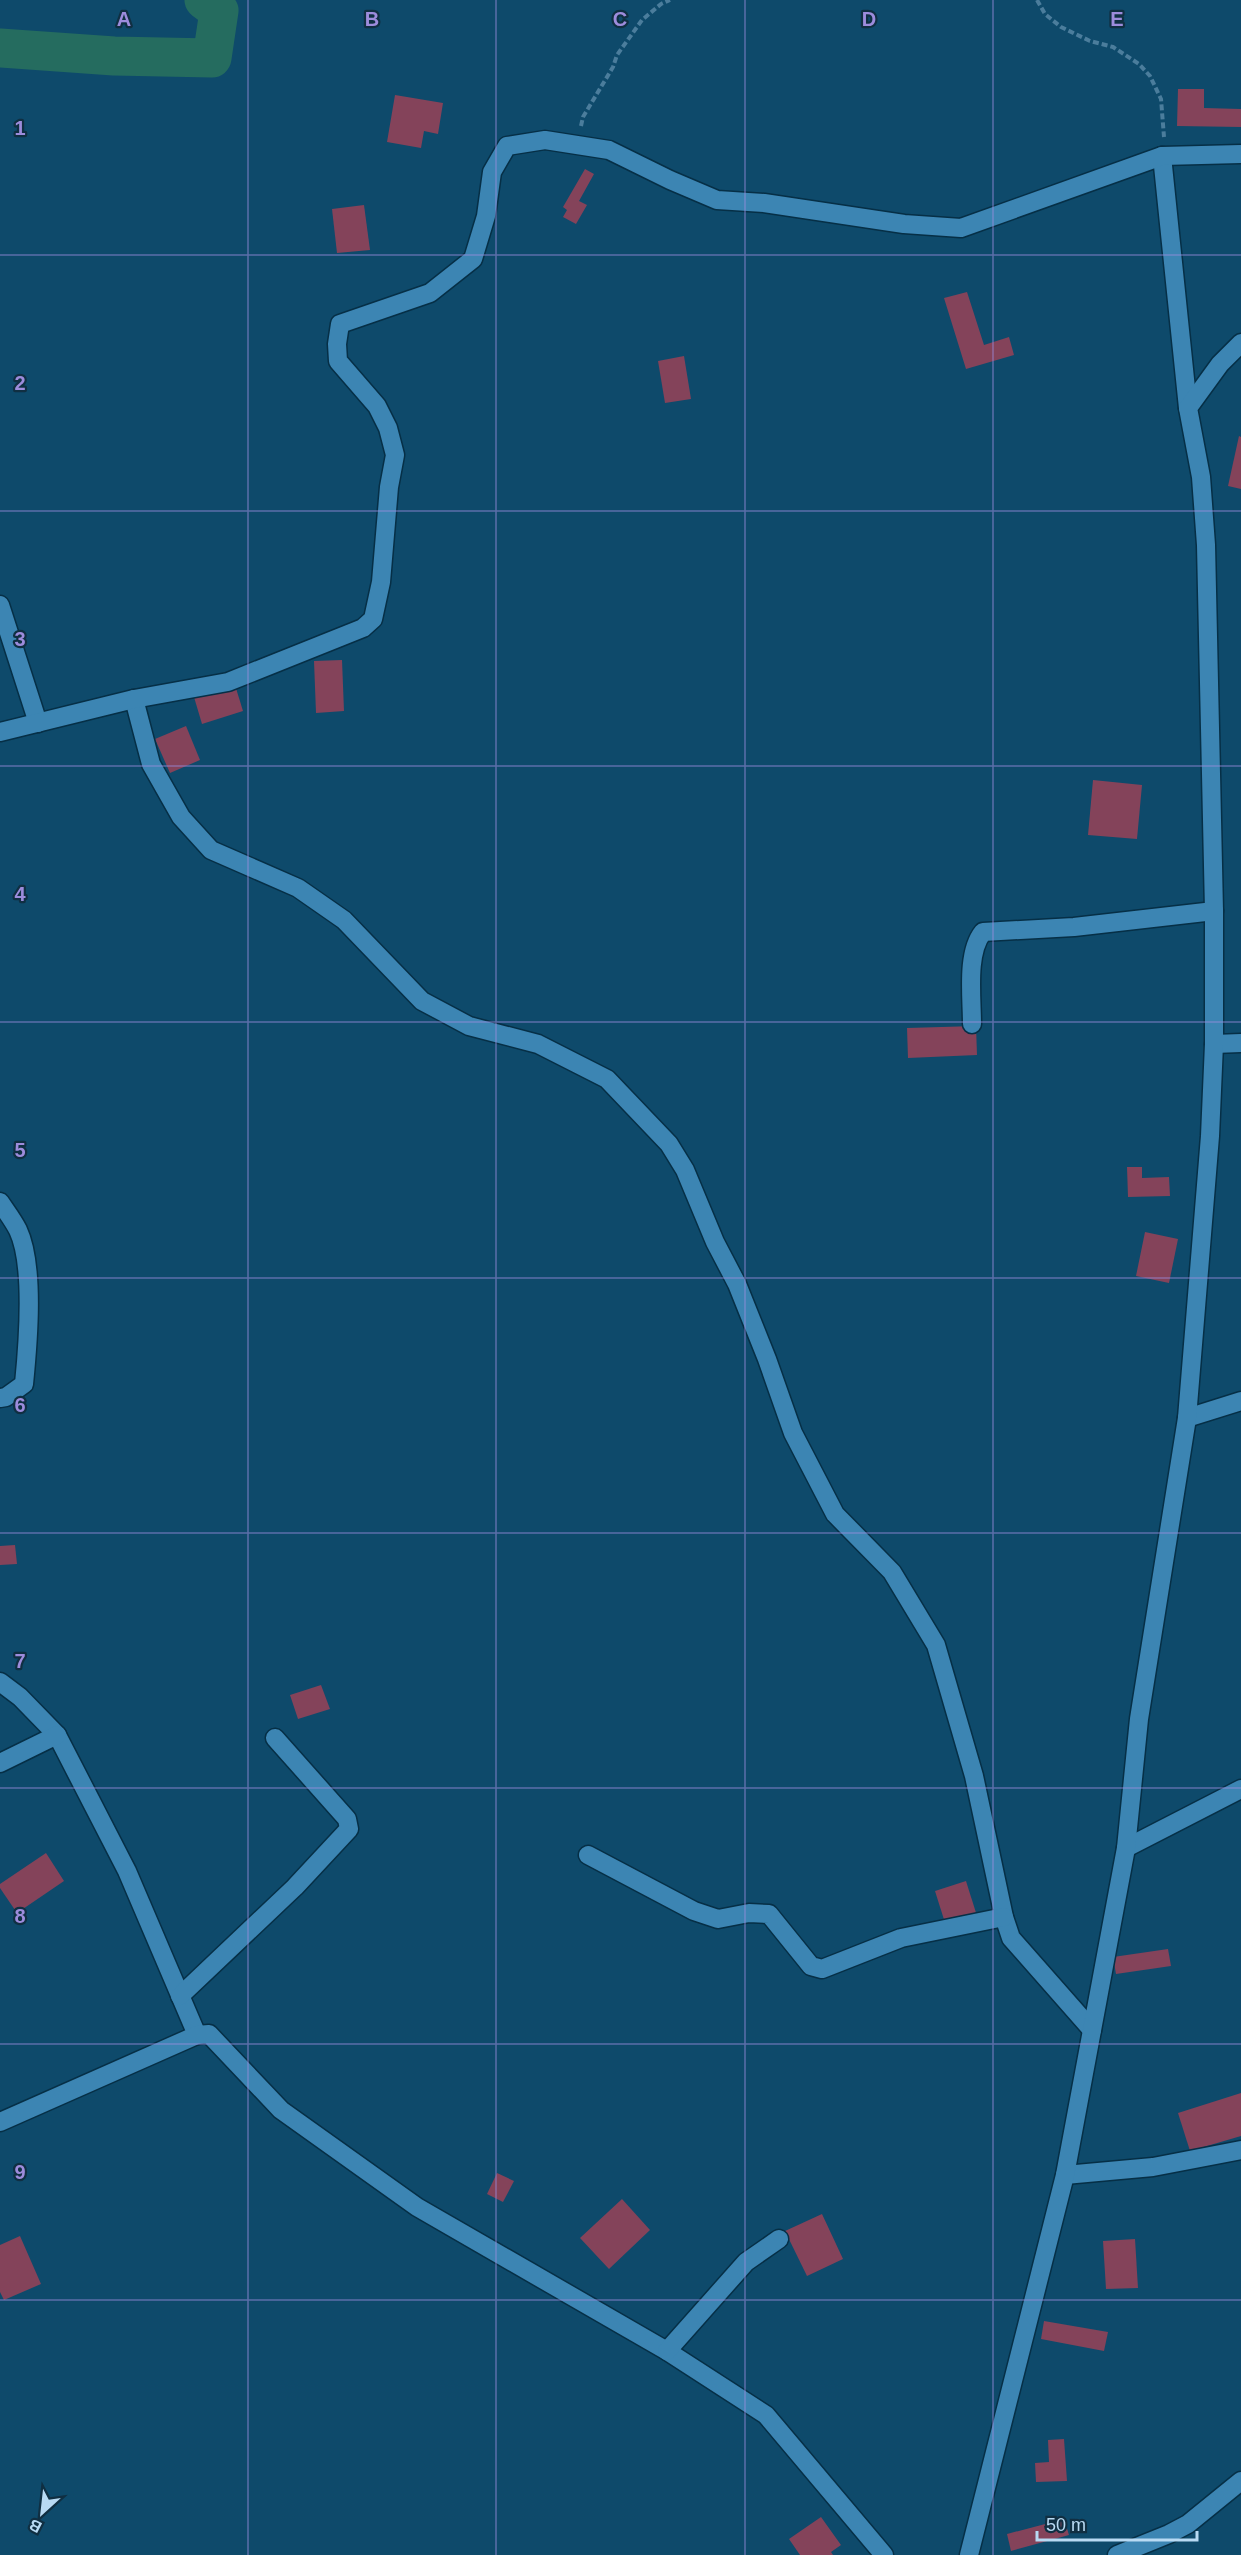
<svg xmlns="http://www.w3.org/2000/svg" width="1241" height="2555" viewBox="0 0 1241 2555" font-family="Helvetica,sans-serif">
  <style>
    .lines { fill: none; stroke-linecap: round; stroke-linejoin: round }
    .river { stroke: #256c5f; stroke-width: 39 }
    .building { fill: #84435a }
    .minor-casing { stroke: #062f46; stroke-width: 21 }
    .path { stroke: #4b7d9c; stroke-width: 4; stroke-dasharray: 6 3; stroke-linecap: butt }
    .minor { stroke: #3c85b3; stroke-width: 18 }
    .grid { fill: none; stroke: #9d8cdc; stroke-width: 1.5; stroke-opacity: 0.55 }
    .grid-label { font-size: 20px; text-anchor: middle; font-weight: bold; fill: #9d8cdc; stroke: #102f42; stroke-width: 4.5; stroke-linejoin: round; paint-order: stroke }
  </style>
  <rect width="100%" height="100%" fill="#0e4a6b"/>
  <g class="lines">
    <path class="river" d="M 0,48 L 114,56 L 212,58 L 219,11 L 204,0"/>
  </g>
  <g class="building">
    <path d="M 1178,89 L 1204,89 L 1204,108 L 1241,109 L 1241,127 L 1177,126 Z"/>
    <path d="M 395,95 L 443,103 L 438,134 L 424,131 L 421,148 L 387,142 Z"/>
    <path d="M 585,169 L 594,174 L 579,201 L 587,205 L 576,224 L 563,217 L 567,210 L 563,207 Z"/>
    <path d="M 364,205 L 370,250 L 337,253 L 332,209 Z"/>
    <path d="M 967,292 L 984,345 L 1009,337 L 1014,355 L 966,369 L 944,298 Z"/>
    <path d="M 684,356 L 691,399 L 665,403 L 658,361 Z"/>
    <path d="M 1239,436 L 1241,437 L 1241,489 L 1228,486 Z"/>
    <path d="M 342,660 L 344,711 L 316,713 L 314,661 Z"/>
    <path d="M 235,685 L 243,711 L 202,724 L 194,697 Z"/>
    <path d="M 186,726 L 200,760 L 170,773 L 155,739 Z"/>
    <path d="M 1093,780 L 1142,785 L 1137,839 L 1088,835 Z"/>
    <path d="M 976,1026 L 977,1055 L 908,1058 L 907,1028 Z"/>
    <path d="M 1127,1167 L 1142,1167 L 1142,1178 L 1169,1177 L 1170,1196 L 1128,1197 Z"/>
    <path d="M 1145,1232 L 1178,1239 L 1169,1283 L 1136,1276 Z"/>
    <path d="M 15,1545 L 17,1564 L 0,1565 L 0,1546 Z"/>
    <path d="M 321,1685 L 330,1709 L 298,1719 L 290,1695 Z"/>
    <path d="M 46,1853 L 64,1881 L 17,1913 L 0,1888 L 0,1884 Z"/>
    <path d="M 966,1881 L 977,1916 L 946,1926 L 935,1891 Z"/>
    <path d="M 1168,1949 L 1171,1966 L 1116,1974 L 1113,1957 Z"/>
    <path d="M 1241,2093 L 1241,2136 L 1190,2151 L 1178,2113 Z"/>
    <path d="M 497,2173 L 514,2181 L 503,2202 L 487,2194 Z"/>
    <path d="M 622,2199 L 650,2230 L 609,2269 L 580,2238 Z"/>
    <path d="M 822,2214 L 843,2259 L 807,2276 L 785,2231 Z"/>
    <path d="M 20,2236 L 41,2284 L 4,2300 L 0,2292 L 0,2245 Z"/>
    <path d="M 1135,2239 L 1138,2288 L 1106,2289 L 1103,2241 Z"/>
    <path d="M 1044,2321 L 1108,2332 L 1104,2351 L 1041,2339 Z"/>
    <path d="M 1064,2439 L 1067,2481 L 1036,2482 L 1035,2463 L 1049,2462 L 1048,2440 Z"/>
    <path d="M 821,2517 L 841,2545 L 831,2552 L 833,2555 L 800,2555 L 789,2539 Z"/>
    <path d="M 1064,2519 L 1069,2535 L 1011,2551 L 1007,2534 Z"/>
  </g>
  <g class="lines">
    <g class="minor-casing">
      <g id="minor">
        <path d="M 1162,156 L 1188,408"/>
        <path d="M 0,605 L 38,723"/>
        <path d="M 134,699 L 151,764 L 181,817 L 211,850 L 298,888 L 344,920 L 422,1001 L 469,1026 L 538,1044 L 607,1079 L 669,1144 L 685,1170 L 715,1242 L 737,1284 L 767,1359 L 793,1433 L 835,1514 L 892,1572 L 936,1645 L 974,1776 L 1004,1917 L 1011,1938 L 1092,2030"/>
        <path d="M 0,732 L 134,699 L 228,682 L 363,628 L 373,619 L 381,582 L 389,487 L 395,455 L 388,428 L 377,406 L 338,361 L 337,344 L 340,324 L 430,293 L 473,259 L 486,216 L 492,172 L 507,146 L 545,140 L 609,150 L 670,180 L 717,200 L 764,203 L 904,224 L 961,228 L 1162,156 L 1241,154"/>
        <path d="M 972,1024 C 972,997 966,953 983,932 L 1074,927 L 1214,911"/>
        <path d="M 1214,1044 L 1241,1043"/>
        <path d="M 0,1202 C 6,1211 13,1220 18,1230 C 35,1266 28,1344 24,1384 L 6,1397 L 0,1398"/>
        <path d="M 1187,1418 L 1241,1401"/>
        <path d="M 0,1682 L 20,1697 L 57,1735 L 127,1871 L 197,2035"/>
        <path d="M 0,1763 L 57,1735"/>
        <path d="M 1126,1848 L 1241,1789"/>
        <path d="M 588,1855 L 694,1911 L 718,1919 L 749,1913 L 769,1914 L 811,1966 L 822,1969 L 901,1938 L 1004,1917"/>
        <path d="M 180,1996 L 295,1887 L 349,1829 L 347,1819 L 275,1738"/>
        <path d="M 0,2122 L 197,2035 L 209,2034 L 281,2110 L 417,2207 L 667,2351 L 766,2415 L 884,2555"/>
        <path d="M 1065,2175 L 1153,2167 L 1241,2150"/>
        <path d="M 667,2351 L 746,2262 L 779,2239"/>
        <path d="M 969,2555 L 1065,2175 L 1126,1848 L 1139,1719 L 1187,1418 L 1210,1136 L 1214,1044 L 1214,911 L 1206,545 L 1201,477 L 1188,408 L 1220,364 L 1241,343"/>
        <path d="M 1117,2555 L 1169,2534 L 1188,2524 L 1241,2481"/>
      </g>
    </g>
    <g class="path">
      <path d="M 1037,0 L 1045,14 L 1061,27 L 1090,41 L 1113,47 L 1139,64 L 1150,76 L 1161,99 L 1164,137"/>
      <path d="M 581,126 L 583,117 L 613,67 L 617,55 L 642,20 L 661,4 L 670,0"/>
    </g>
    <use href="#minor" class="minor"/>
  </g>
  <path class="grid" d="M 248,0 L 248,2555M 496,0 L 496,2555M 745,0 L 745,2555M 993,0 L 993,2555M 0,255 L 1241,255M 0,511 L 1241,511M 0,766 L 1241,766M 0,1022 L 1241,1022M 0,1278 L 1241,1278M 0,1533 L 1241,1533M 0,1788 L 1241,1788M 0,2044 L 1241,2044M 0,2300 L 1241,2300"/>
  <g class="grid-label">
    <text x="124" y="26">A</text>
    <text x="372" y="26">B</text>
    <text x="620" y="26">C</text>
    <text x="869" y="26">D</text>
    <text x="1117" y="26">E</text>
    <text x="20" y="135">1</text>
    <text x="20" y="390">2</text>
    <text x="20" y="646">3</text>
    <text x="20" y="901">4</text>
    <text x="20" y="1157">5</text>
    <text x="20" y="1412">6</text>
    <text x="20" y="1668">7</text>
    <text x="20" y="1923">8</text>
    <text x="20" y="2179">9</text>
  </g>
  <g transform="translate(42 2513) rotate(207)" stroke="#102f42" stroke-width="4.5" paint-order="stroke">
  <path d="M0-4.5L10 22L0 15L-10 22Z" fill="#b8daf3"/>
  <text y="-9" font-size="16" font-weight="bold" text-anchor="middle" fill="#b8daf3">B</text>
  </g>
  <path d="M1037 2531v9h160v-9" fill="none" stroke="#b8daf3" stroke-width="3"/>
  <text x="1046" y="2531" font-size="18" fill="#b8daf3" stroke="#102f42" stroke-width="4.5" paint-order="stroke">50 m</text>
</svg>
